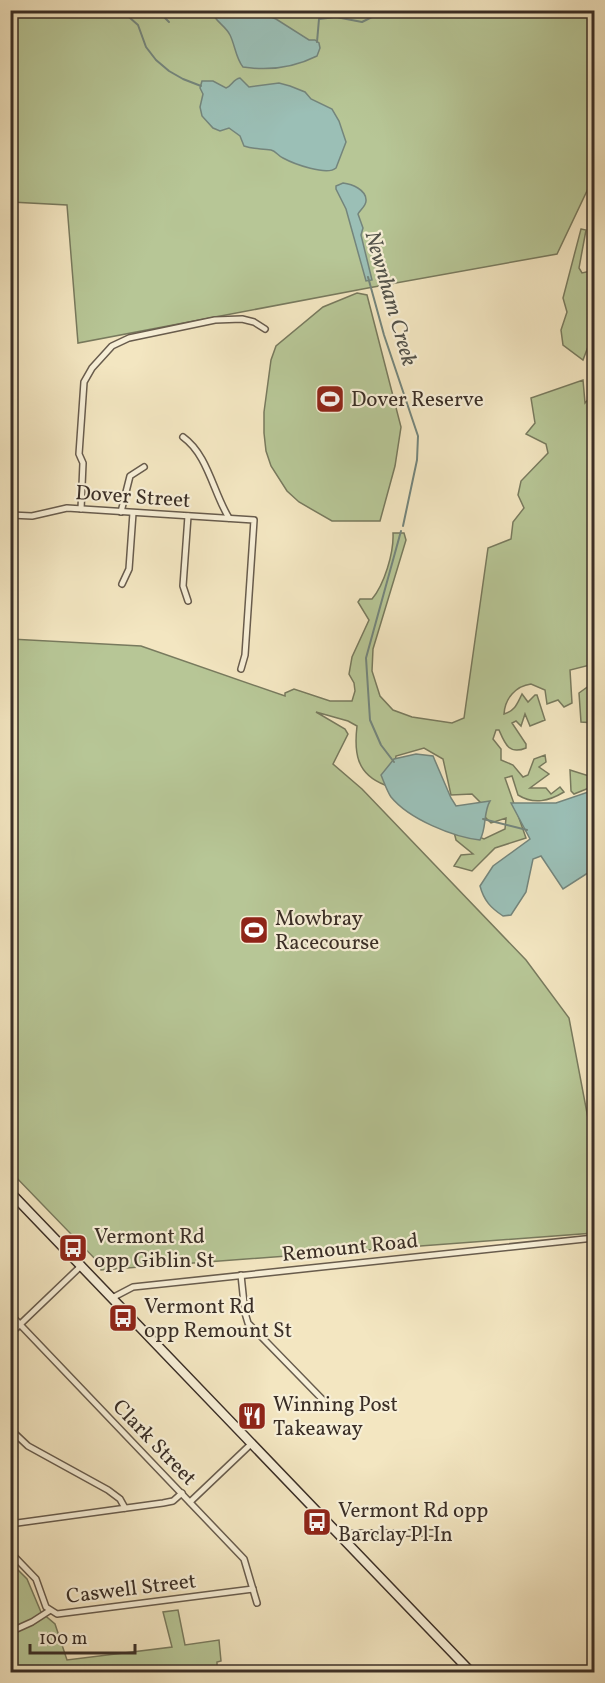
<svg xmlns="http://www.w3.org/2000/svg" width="605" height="1683" viewBox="0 0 605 1683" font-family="Vollkorn,serif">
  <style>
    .green { fill: #b7c696; stroke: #787a5e; stroke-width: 1.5 }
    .water { fill: #9bbfb6; stroke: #74857c; stroke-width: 1.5 }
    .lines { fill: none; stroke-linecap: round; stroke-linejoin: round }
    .stream { stroke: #74857c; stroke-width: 2 }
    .street-casing { stroke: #685c4d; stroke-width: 8 }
    .secondary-casing { stroke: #3a2e26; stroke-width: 11 }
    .street { stroke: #f7efd7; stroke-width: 5 }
    .secondary { stroke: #f7efd7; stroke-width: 8 }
    .labels { text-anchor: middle; stroke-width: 4.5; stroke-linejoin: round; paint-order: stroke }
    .poi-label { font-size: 21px; fill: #3a2e26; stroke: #f7efd7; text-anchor: start }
    .street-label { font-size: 21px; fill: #3a2e26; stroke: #f7efd7 }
    .water-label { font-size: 22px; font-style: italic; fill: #52524a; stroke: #f7efd7 }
  </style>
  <rect width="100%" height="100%" fill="#f3e6c1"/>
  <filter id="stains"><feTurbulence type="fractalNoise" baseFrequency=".00333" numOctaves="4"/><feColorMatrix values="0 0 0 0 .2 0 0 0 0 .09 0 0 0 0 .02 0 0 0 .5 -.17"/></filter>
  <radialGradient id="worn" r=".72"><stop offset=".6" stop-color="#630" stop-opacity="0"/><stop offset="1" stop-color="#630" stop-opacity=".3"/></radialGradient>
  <g class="green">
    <path d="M 11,11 L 594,11 L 594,176 L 557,254 L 368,288 L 78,343 L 67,205 L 11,202 Z"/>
    <path d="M 581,229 L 586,230 L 579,268 L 582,273 L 591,271 L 589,257 L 594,257 L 594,344 L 589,344 L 583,360 L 563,345 L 561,330 L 567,312 L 563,298 Z"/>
    <path d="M 357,293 L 367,295 L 401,427 L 395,466 L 380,521 L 332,521 L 299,502 L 287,491 L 271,466 L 266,451 L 264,433 L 264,412 L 271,360 L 276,346 L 323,307 Z"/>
    <path d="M 583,380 L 585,403 L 594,393 L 594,664 L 570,670 L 572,703 L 564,707 L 558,700 L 547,704 L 545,690 L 531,684 C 516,686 505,698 504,714 C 515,711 517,704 522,694 L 528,702 L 535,695 L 537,695 L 545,720 L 530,726 L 525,714 L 521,726 L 516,721 L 512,723 L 526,744 L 526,748 C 509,755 505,744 499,730 L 496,730 L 493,739 L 501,749 L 501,760 L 513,765 L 523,777 L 528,775 L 534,759 L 545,755 L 546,762 L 539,767 L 549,774 L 530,788 L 546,788 L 551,794 L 560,787 L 564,792 C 549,801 534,805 518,795 L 512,776 L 505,778 L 526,838 L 495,848 L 472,871 L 454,866 L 461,855 L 473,854 L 456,840 L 454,832 L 460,829 L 484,839 L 505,829 L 506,818 L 491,823 L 482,814 L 483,805 L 472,794 L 451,795 L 443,759 L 424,748 L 396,756 L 393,775 L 385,785 C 356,774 354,752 357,726 L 348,721 L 316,712 L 345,729 L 348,734 L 333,764 L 362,789 L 526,960 L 569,1018 L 594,1150 L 594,1233 L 101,1270 L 100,1264 L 11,1172 L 11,639 L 141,646 L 285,696 L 285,693 L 294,689 L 330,701 L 352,701 L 355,691 L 354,683 L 349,674 L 352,657 L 369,620 L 358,602 L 360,599 L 372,599 C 384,585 394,553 393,533 L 404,533 L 406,540 L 373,649 L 372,671 L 380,696 L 393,710 L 412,717 L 452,723 L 464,718 L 488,548 L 511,539 L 513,522 L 524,508 L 518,495 L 521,481 L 548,453 L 546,444 L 526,434 L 535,423 L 531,398 Z"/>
    <path d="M 594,672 L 594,723 L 581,722 L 579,693 L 590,685 Z"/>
    <path d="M 570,770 L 592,777 L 594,776 L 594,786 L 574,794 L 571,791 Z"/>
    <path d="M 10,1562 L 27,1579 L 41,1612 L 55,1624 L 67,1660 L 172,1647 L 163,1612 L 178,1610 L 185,1645 L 219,1640 L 221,1661 L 217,1662 L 217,1672 L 11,1672 Z"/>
  </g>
  <g class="water">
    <path d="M 212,11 L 256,11 L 276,19 L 309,40 L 315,40 L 319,43 L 320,48 L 317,56 C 293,68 269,71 243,67 C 236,59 235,45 230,35 C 225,25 214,21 212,11 Z"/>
    <path d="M 240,78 L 249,87 L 279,83 L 290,86 L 305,92 L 311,99 L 332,109 L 339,121 L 346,142 L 336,168 C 327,176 294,164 283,158 C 278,156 276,151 271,150 C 262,148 254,150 244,146 L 240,136 L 229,128 L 220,131 L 213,128 L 202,116 L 200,107 L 203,94 L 200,88 L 202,81 L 213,81 L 226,88 C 232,86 233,79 240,78 Z"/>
    <path d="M 343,183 C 352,184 367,190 366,201 C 366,206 360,210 358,214 L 363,228 L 361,235 L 372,280 L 366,281 L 346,209 L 336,189 L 336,186 Z"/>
    <path d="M 416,754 L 433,756 L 451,798 L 456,806 L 490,801 C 483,813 487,827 480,840 C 453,837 409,819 391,797 C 387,791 384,782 381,775 L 394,759 Z"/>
    <path d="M 594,790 L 594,869 L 563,889 L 541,856 L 533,859 L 526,892 L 511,915 L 503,916 C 491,908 484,901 480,886 L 493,866 L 530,839 L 511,803 L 556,803 Z"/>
  </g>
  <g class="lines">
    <g class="stream">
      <path d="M 121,10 L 138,25 L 146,47 L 156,60 L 169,71 L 183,79 L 201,86"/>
      <path d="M 157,10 L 169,22"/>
      <path d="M 317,42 L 319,19 L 336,17 L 362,22 L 386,10"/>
      <path d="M 368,277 L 384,335 L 418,436 L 417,460 L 403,526"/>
      <path d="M 394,762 L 381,745 L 370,720 L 366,658 L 401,531"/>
      <path d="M 483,819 L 527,830"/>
    </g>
    <g class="street-casing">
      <g id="street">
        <path d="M 183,437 C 208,455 213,492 229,518"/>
        <path d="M 10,456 L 14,456 L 10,525"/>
        <path d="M 81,509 L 83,463 L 79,454 L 84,382 L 92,368 L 112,346 L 129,338 L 215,320 L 242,319 L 254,322 L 265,329"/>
        <path d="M 121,512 L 130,476 L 144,467"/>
        <path d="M 11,515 L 32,516 L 67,508 L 254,520 L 245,655 L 241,669"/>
        <path d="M 188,516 L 183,586 L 188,601"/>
        <path d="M 122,584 L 129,569 L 133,513"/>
        <path d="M 241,1275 L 245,1313 L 248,1323 L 323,1400"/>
        <path d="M 112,1298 L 133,1287 L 594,1238"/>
        <path d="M 10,1314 L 244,1559 L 257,1603"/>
        <path d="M 10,1334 L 82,1265"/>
        <path d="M 10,1429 L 28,1446 L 108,1490 L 120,1499 L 125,1508"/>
        <path d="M 190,1502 L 251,1444"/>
        <path d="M 10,1524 L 163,1503 L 173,1501 L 182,1493"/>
        <path d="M 341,1536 L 355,1533 L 437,1533"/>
        <path d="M 10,1552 L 36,1579 L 46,1607 L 57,1614 L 253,1589"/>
        <path d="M 12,1631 L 32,1622 L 49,1611"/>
      </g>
    </g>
    <g class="secondary-casing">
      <path id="secondary" d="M 10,1192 L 471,1672"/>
    </g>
    <use href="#street" class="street"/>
    <use href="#secondary" class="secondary"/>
  </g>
  <defs>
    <g id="stadium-square" transform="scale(1.5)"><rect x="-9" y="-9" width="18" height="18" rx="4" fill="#8f2418" stroke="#f7efd7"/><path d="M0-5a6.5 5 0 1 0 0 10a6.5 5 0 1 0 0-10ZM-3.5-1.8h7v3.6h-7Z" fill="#fff"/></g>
    <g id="bus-square" transform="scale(1.5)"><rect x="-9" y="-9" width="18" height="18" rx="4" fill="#8f2418" stroke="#f7efd7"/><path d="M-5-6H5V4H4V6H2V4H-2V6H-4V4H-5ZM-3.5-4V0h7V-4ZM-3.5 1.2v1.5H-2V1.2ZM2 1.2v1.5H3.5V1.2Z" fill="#fff"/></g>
    <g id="restaurant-square" transform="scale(1.5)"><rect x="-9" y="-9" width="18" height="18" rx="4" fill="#8f2418" stroke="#f7efd7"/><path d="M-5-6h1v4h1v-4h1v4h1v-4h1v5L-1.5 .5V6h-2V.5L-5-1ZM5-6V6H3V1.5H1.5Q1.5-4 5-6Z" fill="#fff"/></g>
  </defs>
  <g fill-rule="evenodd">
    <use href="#stadium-square" x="330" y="399"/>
    <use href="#stadium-square" x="254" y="930"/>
    <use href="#bus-square" x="73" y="1248"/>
    <use href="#bus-square" x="123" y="1318"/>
    <use href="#restaurant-square" x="252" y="1416"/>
    <use href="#bus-square" x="317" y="1522"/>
  </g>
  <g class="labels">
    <g class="poi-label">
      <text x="351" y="406">Dover Reserve</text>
      <text x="275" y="925">Mowbray<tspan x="275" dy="24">Racecourse</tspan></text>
      <text x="94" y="1243">Vermont Rd<tspan x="94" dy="24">opp Giblin St</tspan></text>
      <text x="144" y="1313">Vermont Rd<tspan x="144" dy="24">opp Remount St</tspan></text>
      <text x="273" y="1411">Winning Post<tspan x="273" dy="24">Takeaway</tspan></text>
      <text x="338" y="1517">Vermont Rd opp<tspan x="338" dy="24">Barclay Pl In</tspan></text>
    </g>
    <g class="street-label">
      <text transform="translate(133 496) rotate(4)" y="7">Dover Street</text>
      <text transform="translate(350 1247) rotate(-6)" y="7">Remount Road</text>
      <text transform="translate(155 1442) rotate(46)" y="7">Clark Street</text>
      <text transform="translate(131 1588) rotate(-7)" y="7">Caswell Street</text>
    </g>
    <g class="water-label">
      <text transform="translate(392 298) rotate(74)" y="8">Newnham Creek</text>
    </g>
  </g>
  <rect width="605" height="1683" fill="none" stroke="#f3e6c1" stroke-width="36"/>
  <rect x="12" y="12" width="581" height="1659" fill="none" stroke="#3a2e26" stroke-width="3"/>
  <rect x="18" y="18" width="569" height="1647" fill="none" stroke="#3a2e26" stroke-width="1.5"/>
  <path d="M30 1644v9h105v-9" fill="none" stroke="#3a2e26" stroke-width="3"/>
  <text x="39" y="1644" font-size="18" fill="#3a2e26" stroke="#f7efd7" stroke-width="4.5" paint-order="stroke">100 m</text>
  <rect width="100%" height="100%" filter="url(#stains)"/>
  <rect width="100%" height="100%" fill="url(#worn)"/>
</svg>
